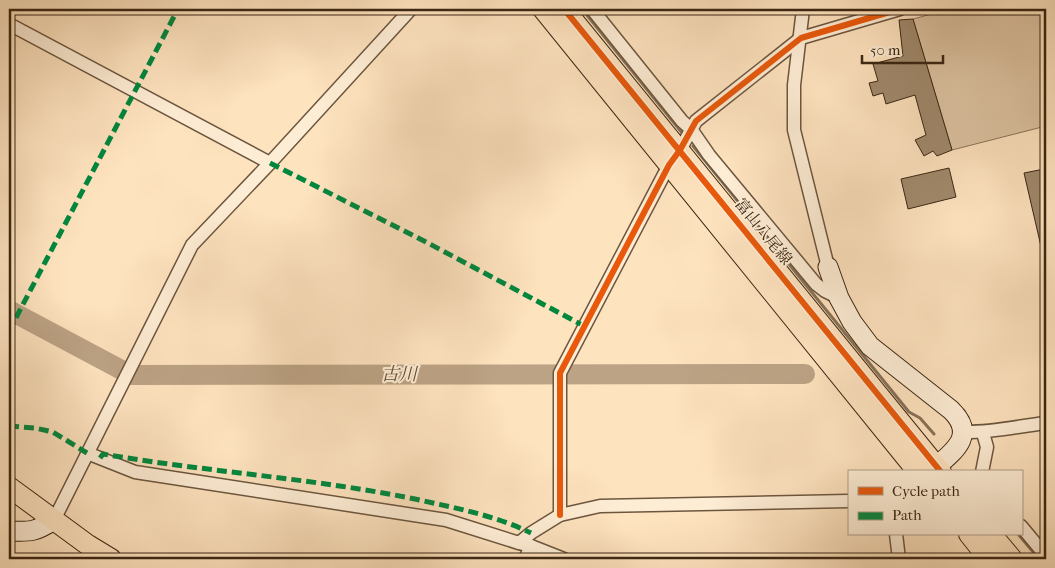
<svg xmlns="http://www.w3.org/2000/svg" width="1055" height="568" viewBox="0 0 1055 568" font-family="'IM FELL French Canon','Noto Serif JP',serif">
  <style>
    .green { fill: #ddc3a2; stroke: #8c755a }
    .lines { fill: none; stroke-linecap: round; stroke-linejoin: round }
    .stream { stroke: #887157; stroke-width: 3 }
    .river { stroke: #bca385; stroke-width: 20 }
    .building { fill: #a0896c; stroke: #3b2713 }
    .street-casing { stroke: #6c563e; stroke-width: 15 }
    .secondary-casing { stroke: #3b2713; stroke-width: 21 }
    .primary-casing { stroke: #3b2713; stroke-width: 22 }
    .street { stroke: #feedd5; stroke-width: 12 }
    .secondary { stroke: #feedd5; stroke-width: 19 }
    .primary { stroke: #fee3bf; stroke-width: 20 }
    .quiet { stroke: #00873e; stroke-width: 5; stroke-dasharray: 10 5; stroke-linecap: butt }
    .cycleway-casing { stroke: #feedd5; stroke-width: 9 }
    .cycleway { stroke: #e8590c; stroke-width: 6 }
    .labels { text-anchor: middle; stroke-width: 4; stroke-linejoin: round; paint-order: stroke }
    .street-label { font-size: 16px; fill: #3b2713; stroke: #feedd5 }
    .water-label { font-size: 18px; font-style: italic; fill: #624c35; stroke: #feedd5 }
  </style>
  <rect width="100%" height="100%" fill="#fee3bf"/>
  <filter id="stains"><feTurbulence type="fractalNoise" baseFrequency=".004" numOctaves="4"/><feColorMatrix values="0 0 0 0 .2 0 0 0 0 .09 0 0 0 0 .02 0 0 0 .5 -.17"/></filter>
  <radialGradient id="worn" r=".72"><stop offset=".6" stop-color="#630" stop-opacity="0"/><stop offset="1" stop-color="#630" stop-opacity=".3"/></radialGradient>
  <path class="green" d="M 950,9 L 1046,9 L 1046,126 L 952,150 L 913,19 Z"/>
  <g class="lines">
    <g class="stream">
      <path d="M 582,9 L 683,134"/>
      <path d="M 693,146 L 909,412 L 920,418 L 934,434"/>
      <path d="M 1018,534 L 1039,559"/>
    </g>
    <path class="river" d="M 9,310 L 131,375 L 805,374"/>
  </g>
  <g class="building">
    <path d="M 913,19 L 952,150 L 937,156 L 933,151 L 924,156 L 915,140 L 926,135 L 915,95 L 886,104 L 883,93 L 873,96 L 869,83 L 878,81 L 873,64 L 903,56 L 899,20 Z"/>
    <path d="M 949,168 L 956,197 L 908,209 L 901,179 Z"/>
    <path d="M 1044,169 L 1046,178 L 1046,254 L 1043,255 L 1024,173 Z"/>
  </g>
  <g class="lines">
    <g class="street-casing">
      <g id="street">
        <path d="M 592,9 L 682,121 L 691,129 L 709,155 L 816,284 L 825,291 L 839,298"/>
        <path d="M 803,9 L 794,85 L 794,130 L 828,267"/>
        <path d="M 9,24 L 270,163"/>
        <path d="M 963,432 C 990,433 1019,426 1046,423"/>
        <path d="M 87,453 L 135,472 L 446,520 L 519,543 L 531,546 L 564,559"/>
        <path d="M 982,472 L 987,447 L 983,433"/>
        <path d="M 560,515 L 560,373 L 669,165 L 680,150 L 696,121 L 801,38 L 900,9"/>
        <path d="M 54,520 L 192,245 L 270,163 L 411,9"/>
        <path d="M 1021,526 L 1046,556"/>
        <path d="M 896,534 L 899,559"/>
        <path d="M 519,543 L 531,533 L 560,515 L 600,506 L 849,501"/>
        <path d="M 525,559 L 531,546"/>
      </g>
    </g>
    <g class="secondary-casing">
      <g id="secondary">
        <path d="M 828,267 L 839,298 L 852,322 L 870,346 L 951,410 C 979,437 950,454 930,472"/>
        <path d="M 9,531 C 31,532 35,532 54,520"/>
      </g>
    </g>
    <g class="primary-casing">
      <g id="primary">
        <path d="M 543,9 L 918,472"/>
        <path d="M 564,9 L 941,472"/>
        <path d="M 9,487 L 88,545 L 111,559"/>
        <path d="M 969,534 L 989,559"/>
        <path d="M 991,534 L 1012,559"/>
      </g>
    </g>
    <use href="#street" class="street"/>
    <use href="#secondary" class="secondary"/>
    <use href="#primary" class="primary"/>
    <g class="quiet">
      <path d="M 270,163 L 426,242 L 584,326"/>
      <path d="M 9,331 L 178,9"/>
      <path d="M 9,426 L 35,428 L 53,432 L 87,453"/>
      <path d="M 100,458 L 103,454 C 207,472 312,478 415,499 C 455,508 494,515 531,533"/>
    </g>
    <g class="cycleway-casing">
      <g id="cycleway">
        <path d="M 564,9 L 941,472"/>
        <path d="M 560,515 L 560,373 L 669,165 L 680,150 L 696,121 L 801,38 L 900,9"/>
      </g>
    </g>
    <use href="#cycleway" class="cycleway"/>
  </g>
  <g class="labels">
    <g class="street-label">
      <text transform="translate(764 231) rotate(51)" y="6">富山八尾線</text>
    </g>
    <g class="water-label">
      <text x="399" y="380">古川</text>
    </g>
  </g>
  <rect width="1055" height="568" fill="none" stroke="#fee3bf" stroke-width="30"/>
  <rect x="10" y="10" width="1035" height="548" fill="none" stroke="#3b2713" stroke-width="2.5"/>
  <rect x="15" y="15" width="1025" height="538" fill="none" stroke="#3b2713"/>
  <rect x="848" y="470" width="175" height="65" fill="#feedd5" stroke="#b09e87"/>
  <rect x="858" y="487" width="25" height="8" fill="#e8590c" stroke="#b09e87"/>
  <text x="892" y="496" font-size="15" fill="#3b2713">Cycle path</text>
  <rect x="858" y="512" width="25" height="8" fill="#00873e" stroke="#b09e87"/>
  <text x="892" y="520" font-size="15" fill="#3b2713">Path</text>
  <path d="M862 55v8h81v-8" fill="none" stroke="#3b2713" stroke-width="2.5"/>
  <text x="870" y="55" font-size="15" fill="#3b2713" stroke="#feedd5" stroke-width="4" paint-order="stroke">50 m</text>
  <rect width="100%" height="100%" filter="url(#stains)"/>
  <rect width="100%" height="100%" fill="url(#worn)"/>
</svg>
